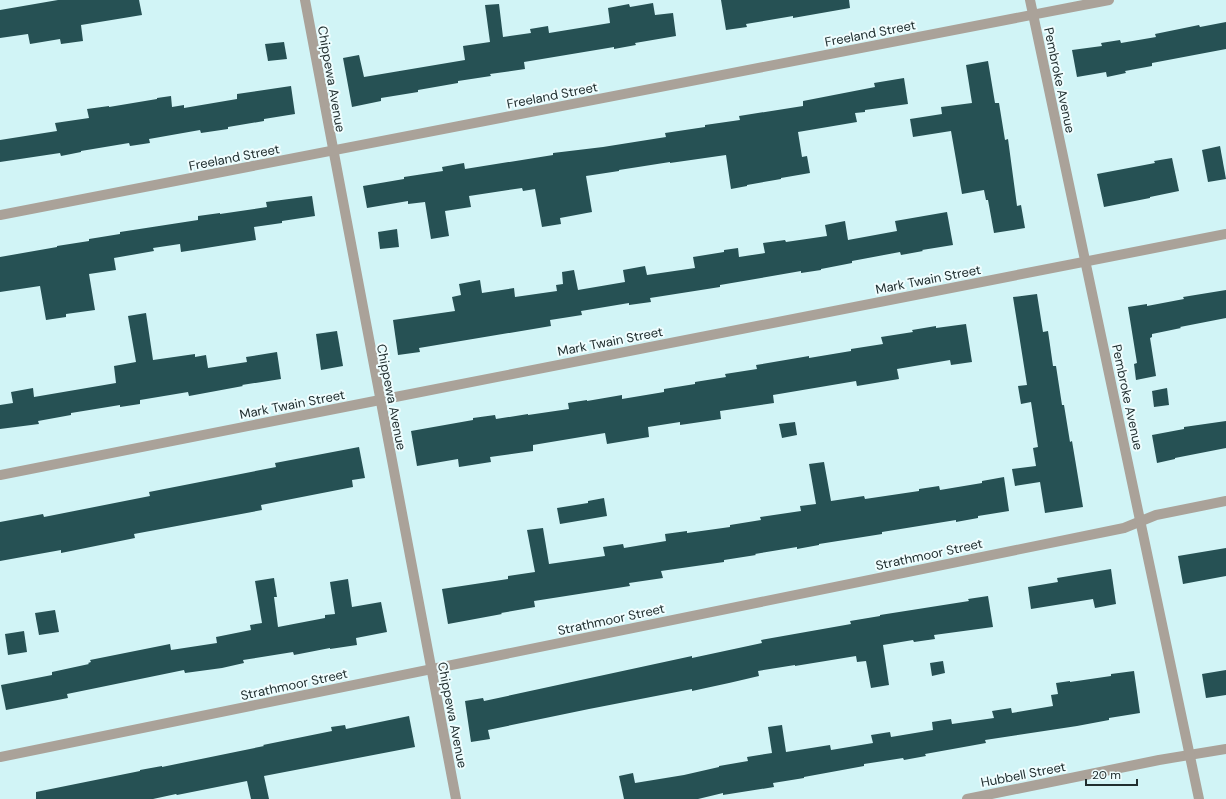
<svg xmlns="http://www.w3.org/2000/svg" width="1226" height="799" viewBox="0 0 1226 799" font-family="'DM Sans',sans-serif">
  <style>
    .building { fill: #265154 }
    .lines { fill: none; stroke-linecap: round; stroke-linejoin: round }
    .minor { stroke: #aaa299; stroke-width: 10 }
    .tertiary { stroke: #aaa299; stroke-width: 10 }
    .labels { text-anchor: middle; stroke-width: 4; stroke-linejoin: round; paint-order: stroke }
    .street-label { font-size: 13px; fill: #202e2f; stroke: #effdfe }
  </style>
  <rect width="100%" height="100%" fill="#d1f4f6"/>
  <g class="building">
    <path d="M 58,0 L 139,0 L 142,15 L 81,25 L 83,41 L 61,44 L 60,39 L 30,44 L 28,34 L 0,38 L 0,10 Z"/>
    <path d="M 721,0 L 849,0 L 850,8 L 793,18 L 793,16 L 746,24 L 747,27 L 726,30 Z"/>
    <path d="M 653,3 L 655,15 L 673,13 L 676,36 L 635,43 L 636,45 L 614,49 L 614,47 L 524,62 L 525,69 L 490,74 L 491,76 L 458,81 L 458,83 L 418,90 L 418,92 L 381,98 L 381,101 L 352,107 L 343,58 L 359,55 L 364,77 L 465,60 L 463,46 L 490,42 L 485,5 L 499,4 L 503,37 L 531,33 L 530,29 L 548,26 L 549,33 L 610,23 L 608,8 L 629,4 L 630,7 Z"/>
    <path d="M 1226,22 L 1226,49 L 1152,63 L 1152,66 L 1125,71 L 1126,73 L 1107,77 L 1106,72 L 1077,77 L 1072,50 L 1102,46 L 1101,43 L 1120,40 L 1121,43 L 1156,37 L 1155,34 L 1199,25 L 1200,27 Z"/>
    <path d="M 284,42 L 287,59 L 268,61 L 265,44 Z"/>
    <path d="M 988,61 L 995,103 L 999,103 L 1005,140 L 1008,139 L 1017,206 L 1021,205 L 1025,228 L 994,233 L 988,200 L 986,200 L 984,190 L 962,194 L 951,131 L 913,137 L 910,119 L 942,114 L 941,107 L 972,103 L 966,65 Z"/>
    <path d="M 904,78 L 908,104 L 865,110 L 865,112 L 855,113 L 857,122 L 798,132 L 802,157 L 807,156 L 810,173 L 781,178 L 781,179 L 747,185 L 747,186 L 731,189 L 726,155 L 670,163 L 670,162 L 619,170 L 619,171 L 586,176 L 592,212 L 560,218 L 561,224 L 542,227 L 535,189 L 523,191 L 522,188 L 469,196 L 471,207 L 445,211 L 449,236 L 431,239 L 425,202 L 408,204 L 408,201 L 367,208 L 363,186 L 404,179 L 404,177 L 443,171 L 442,167 L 464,163 L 465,169 L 553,155 L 553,153 L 603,147 L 666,137 L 665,133 L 705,127 L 705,125 L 740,120 L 739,116 L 803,106 L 803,101 L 875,87 L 874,83 Z"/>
    <path d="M 291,86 L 295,114 L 264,119 L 264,121 L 228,127 L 228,129 L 201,133 L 200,130 L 149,139 L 150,143 L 130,146 L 129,143 L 81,151 L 81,152 L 61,156 L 60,153 L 0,162 L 0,140 L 57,131 L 55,123 L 89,118 L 87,109 L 109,106 L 109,107 L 157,99 L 157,98 L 171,96 L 172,107 L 184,105 L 184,108 L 237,99 L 237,94 Z"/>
    <path d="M 1220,146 L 1226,179 L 1208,182 L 1202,150 Z"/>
    <path d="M 1172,158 L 1179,191 L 1150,197 L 1150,198 L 1104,207 L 1097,174 L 1155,163 L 1154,161 Z"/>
    <path d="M 312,196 L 315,216 L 282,221 L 282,223 L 254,227 L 256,240 L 181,252 L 180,244 L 153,248 L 154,251 L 114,258 L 116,270 L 89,274 L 95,310 L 66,314 L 66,317 L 46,320 L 40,286 L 0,292 L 0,257 L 57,247 L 57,246 L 89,241 L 89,239 L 120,234 L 120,232 L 198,220 L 198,216 L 220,213 L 220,214 L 267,207 L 266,202 Z"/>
    <path d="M 947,212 L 953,245 L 922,250 L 923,251 L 901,255 L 900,252 L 852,261 L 852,263 L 821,269 L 821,270 L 801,273 L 801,271 L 720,285 L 720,287 L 650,298 L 651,302 L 629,305 L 629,303 L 581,311 L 582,315 L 550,320 L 551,326 L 419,348 L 420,352 L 398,355 L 393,320 L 455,311 L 452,297 L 461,295 L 459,284 L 480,280 L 482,293 L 514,288 L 515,297 L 557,291 L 556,285 L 563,284 L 562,272 L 574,270 L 578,290 L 625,282 L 623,270 L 645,266 L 647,275 L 695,268 L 693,257 L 724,252 L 724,250 L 738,248 L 739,257 L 765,253 L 763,243 L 785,240 L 786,242 L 827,236 L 825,225 L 845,221 L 848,240 L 897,231 L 895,221 Z"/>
    <path d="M 397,229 L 399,247 L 380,249 L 378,232 Z"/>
    <path d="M 1226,290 L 1226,318 L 1180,327 L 1181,328 L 1152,334 L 1152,337 L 1150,338 L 1156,376 L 1136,380 L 1134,364 L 1137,363 L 1128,307 L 1147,304 L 1147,306 L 1184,299 L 1183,297 Z"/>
    <path d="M 1037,294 L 1043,332 L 1048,331 L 1053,366 L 1056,366 L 1062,405 L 1064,405 L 1070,442 L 1072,441 L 1083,507 L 1045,513 L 1040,482 L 1015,486 L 1012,469 L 1036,466 L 1033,448 L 1038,447 L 1031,402 L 1021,404 L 1018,386 L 1027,385 L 1013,297 Z"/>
    <path d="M 146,313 L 153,360 L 195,354 L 195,357 L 206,355 L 208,368 L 247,362 L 246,357 L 277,352 L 281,379 L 242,385 L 243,386 L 189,396 L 188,392 L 140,400 L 140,404 L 120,407 L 120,405 L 71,413 L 71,415 L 38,421 L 39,424 L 0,429 L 0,405 L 13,403 L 11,392 L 33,388 L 34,397 L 116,383 L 114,366 L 136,362 L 128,316 Z"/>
    <path d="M 966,324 L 972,362 L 951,365 L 950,360 L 897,369 L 899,379 L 857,386 L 856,381 L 773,395 L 774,403 L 720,411 L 721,419 L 680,425 L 680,422 L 648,427 L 649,437 L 607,444 L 605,433 L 533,445 L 533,451 L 490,457 L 491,462 L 459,467 L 458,459 L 417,466 L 411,431 L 473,420 L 473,418 L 495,415 L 496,419 L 528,414 L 528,415 L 569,409 L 568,403 L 587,400 L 587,401 L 622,395 L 622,399 L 664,392 L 664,389 L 695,384 L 695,382 L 726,377 L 725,374 L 757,369 L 756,365 L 809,356 L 809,358 L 851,351 L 851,349 L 883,344 L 881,337 L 913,332 L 912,330 L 936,326 L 936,328 Z"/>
    <path d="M 337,331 L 343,366 L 321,370 L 316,334 Z"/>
    <path d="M 1167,388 L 1169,405 L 1154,407 L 1152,391 Z"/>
    <path d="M 1226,421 L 1226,448 L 1175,458 L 1175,459 L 1157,463 L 1152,435 L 1184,429 L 1184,427 Z"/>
    <path d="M 795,422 L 797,435 L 782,438 L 779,424 Z"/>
    <path d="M 359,447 L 365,478 L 352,480 L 353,487 L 261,505 L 262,510 L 134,534 L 135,538 L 61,553 L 61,550 L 0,561 L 0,522 L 43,514 L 44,517 L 150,496 L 149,492 L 276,467 L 275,463 Z"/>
    <path d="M 824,462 L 831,501 L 864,496 L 865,499 L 919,491 L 919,489 L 939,486 L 940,490 L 982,483 L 982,481 L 1004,477 L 1009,511 L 978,516 L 978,518 L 956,522 L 956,520 L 882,532 L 882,534 L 819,544 L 819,545 L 797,549 L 797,547 L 755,554 L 756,555 L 724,560 L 724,562 L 661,571 L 663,578 L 629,583 L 630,586 L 534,601 L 535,607 L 501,613 L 502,614 L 448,624 L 442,589 L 508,579 L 508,576 L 535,572 L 527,530 L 543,528 L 549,564 L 605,556 L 603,547 L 623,544 L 624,548 L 666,541 L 665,534 L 687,531 L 687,533 L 730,527 L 730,525 L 761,520 L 760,517 L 801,511 L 800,506 L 816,504 L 809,464 Z"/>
    <path d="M 604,498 L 607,516 L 560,524 L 557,508 L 588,503 L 588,501 Z"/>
    <path d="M 1226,548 L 1226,576 L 1183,584 L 1178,556 Z"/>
    <path d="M 1111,569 L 1116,604 L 1095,608 L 1093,599 L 1031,609 L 1028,587 L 1058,582 L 1057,578 Z"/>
    <path d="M 274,578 L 277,597 L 274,597 L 278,627 L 325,618 L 325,615 L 335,614 L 330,582 L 348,579 L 352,607 L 381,602 L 387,632 L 356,638 L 357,645 L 330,649 L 330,648 L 294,655 L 293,652 L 243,660 L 244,663 L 222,668 L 185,673 L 184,670 L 67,694 L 68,698 L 6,710 L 1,685 L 52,675 L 52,672 L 89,664 L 88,663 L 91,662 L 90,660 L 170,644 L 171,650 L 217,643 L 216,637 L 251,630 L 250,625 L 262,623 L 255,581 Z"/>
    <path d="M 988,596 L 993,627 L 934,635 L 935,639 L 914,642 L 913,640 L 883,645 L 889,685 L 871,688 L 866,661 L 857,662 L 856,656 L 795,666 L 795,665 L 758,671 L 759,676 L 729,683 L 692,691 L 692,689 L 589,709 L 488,730 L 490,739 L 471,742 L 465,701 L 483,698 L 484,701 L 692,656 L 692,658 L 762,643 L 761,640 L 851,624 L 850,621 L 880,616 L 880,615 L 969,601 L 968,599 Z"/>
    <path d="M 55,610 L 59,632 L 39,635 L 35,613 Z"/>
    <path d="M 24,631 L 27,652 L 8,655 L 5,634 Z"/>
    <path d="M 943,661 L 945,673 L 932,676 L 930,663 Z"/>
    <path d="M 1226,670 L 1226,695 L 1206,698 L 1202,674 Z"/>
    <path d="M 1134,671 L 1140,713 L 1109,718 L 1109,720 L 1077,726 L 985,740 L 986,743 L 925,754 L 926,756 L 904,760 L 903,758 L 864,764 L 864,766 L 804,777 L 804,778 L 773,783 L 774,787 L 723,795 L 723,793 L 698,799 L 624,799 L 619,776 L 633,773 L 635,783 L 684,775 L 719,767 L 719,766 L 748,761 L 747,757 L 772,753 L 768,727 L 782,725 L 786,752 L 830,745 L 831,750 L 873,743 L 871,735 L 890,732 L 891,737 L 933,730 L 932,722 L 951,719 L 952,724 L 994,718 L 992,711 L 1011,708 L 1012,713 L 1053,706 L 1051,695 L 1058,694 L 1056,683 L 1070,681 L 1070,682 L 1111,676 L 1111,674 Z"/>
    <path d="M 409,716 L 415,747 L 264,776 L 269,799 L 251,799 L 247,781 L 177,795 L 176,794 L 153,799 L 36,799 L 36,792 L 140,771 L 140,770 L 162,766 L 162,767 L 264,746 L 263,745 L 332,731 L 331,727 L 345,725 L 346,729 Z"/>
  </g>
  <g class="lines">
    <g class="minor">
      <path d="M 305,0 L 456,799"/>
      <path d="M 0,215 L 1109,0"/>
      <path d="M 0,475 L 380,400 L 1226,234"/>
      <path d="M 0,757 L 1124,528 L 1156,515 L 1226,501"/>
      <path d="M 967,799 L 1159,760 L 1226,749"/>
    </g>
    <path class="tertiary" d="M 1030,0 L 1199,799"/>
  </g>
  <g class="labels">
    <g class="street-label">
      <text transform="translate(870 33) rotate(-11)" y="5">Freeland Street</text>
      <text transform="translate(332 79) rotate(80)" y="5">Chippewa Avenue</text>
      <text transform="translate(1060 80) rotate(78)" y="5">Pembroke Avenue</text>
      <text transform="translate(552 95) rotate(-11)" y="5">Freeland Street</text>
      <text transform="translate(234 157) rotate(-11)" y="5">Freeland Street</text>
      <text transform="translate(928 279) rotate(-11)" y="5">Mark Twain Street</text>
      <text transform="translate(610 341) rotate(-11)" y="5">Mark Twain Street</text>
      <text transform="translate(392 397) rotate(79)" y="5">Chippewa Avenue</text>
      <text transform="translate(1128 397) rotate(78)" y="5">Pembroke Avenue</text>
      <text transform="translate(292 404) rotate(-11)" y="5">Mark Twain Street</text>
      <text transform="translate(929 554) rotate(-12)" y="5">Strathmoor Street</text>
      <text transform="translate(611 619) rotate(-12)" y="5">Strathmoor Street</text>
      <text transform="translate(294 684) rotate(-12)" y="5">Strathmoor Street</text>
      <text transform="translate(453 715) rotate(79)" y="5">Chippewa Avenue</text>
      <text transform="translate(1023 774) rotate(-11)" y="5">Hubbell Street</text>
    </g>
  </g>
  <path d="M1086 779v6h51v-6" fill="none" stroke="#202e2f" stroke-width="2"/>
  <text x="1092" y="779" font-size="12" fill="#202e2f" stroke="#effdfe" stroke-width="3" paint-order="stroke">20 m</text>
</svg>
